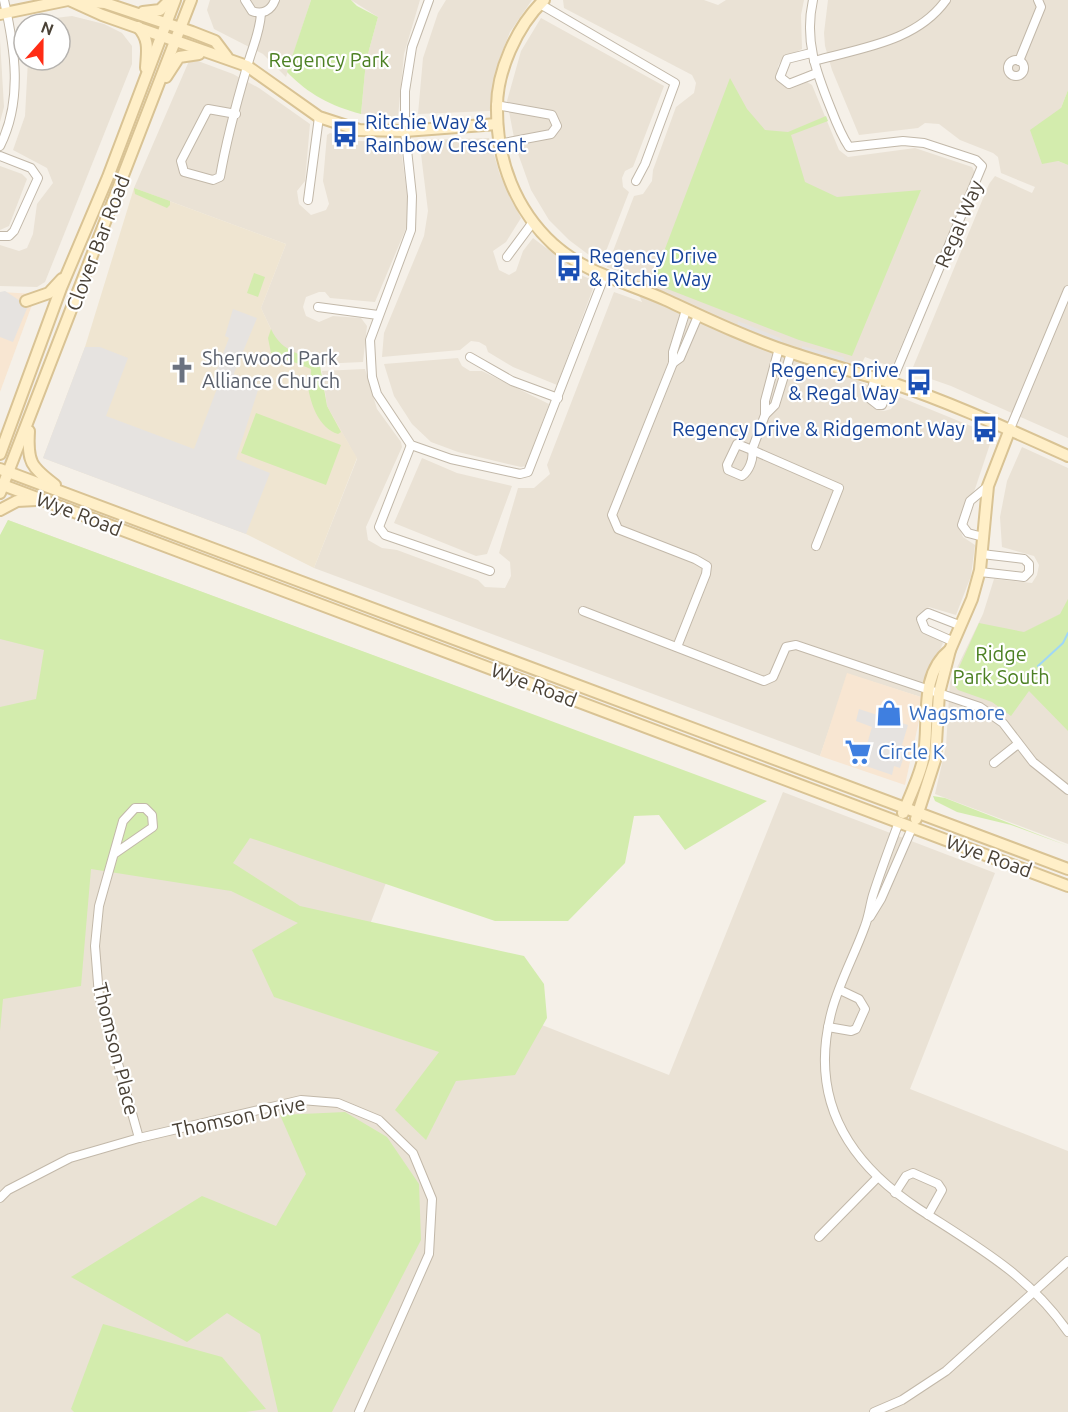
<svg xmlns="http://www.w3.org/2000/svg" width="1068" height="1412" viewBox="0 0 1068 1412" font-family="Ubuntu,sans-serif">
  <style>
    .residential { fill: #eae2d5 }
    .commercial { fill: #f8e6d2 }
    .education { fill: #efe5d1 }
    .green { fill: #d3ecad }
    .parking { fill: #e6e3e0 }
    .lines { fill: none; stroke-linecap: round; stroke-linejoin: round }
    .stream { stroke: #a0d7f6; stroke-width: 2 }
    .street-casing { stroke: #c2b8a9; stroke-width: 10 }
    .secondary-casing { stroke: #d9c394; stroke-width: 14 }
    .street { stroke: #fff; stroke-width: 8 }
    .secondary { stroke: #ffefc8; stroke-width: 10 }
    .labels { text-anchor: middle; stroke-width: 4.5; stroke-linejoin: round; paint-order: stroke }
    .park-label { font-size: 20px; fill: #4c8023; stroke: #fff }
    .transit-label { font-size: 20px; fill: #164399; stroke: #fff; text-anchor: start }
    .street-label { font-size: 20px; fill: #494136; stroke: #fff }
    .worship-label { font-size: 20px; fill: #5b616d; stroke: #fff; text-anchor: start }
    .shop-label { font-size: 20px; fill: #366cbe; stroke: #fff; text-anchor: start }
  </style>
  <rect width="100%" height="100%" fill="#f5f0e8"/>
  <g class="residential">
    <path d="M 210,0 L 311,0 L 286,77 L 263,54 L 214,29 L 207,10 Z"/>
    <path d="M 351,0 L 420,0 L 404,54 L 398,117 L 361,114 L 366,61 L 378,17 Z"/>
    <path d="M 446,0 L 532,0 L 510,32 L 499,60 L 490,111 L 418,114 L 423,58 L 438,13 Z"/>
    <path d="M 563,0 L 704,0 L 718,5 L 726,0 L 804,0 L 801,15 L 802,49 L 782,59 L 778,66 L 777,78 L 785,87 L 791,89 L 807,82 L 812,85 L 839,150 L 848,157 L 915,148 L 972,167 L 975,173 L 892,367 L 865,357 L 854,379 L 867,385 L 867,400 L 873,408 L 884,411 L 891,409 L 900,397 L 993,435 L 975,489 L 960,519 L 959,527 L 963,537 L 975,545 L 971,576 L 956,615 L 929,607 L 924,614 L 922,628 L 943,643 L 927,679 L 924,698 L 848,674 L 820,756 L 314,568 L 357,459 L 327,406 L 322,371 L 365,369 L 377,409 L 401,442 L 402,447 L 366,527 L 368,540 L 382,548 L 397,550 L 478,580 L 485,587 L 505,588 L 511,576 L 510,562 L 499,553 L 518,488 L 534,488 L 550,474 L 547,465 L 614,292 L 642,302 L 630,275 L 607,267 L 634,196 L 643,194 L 652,181 L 653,170 L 676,107 L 694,93 L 696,83 L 692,75 L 564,8 Z"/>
    <path d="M 828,0 L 1068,0 L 1068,90 L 1061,108 L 1058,161 L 1068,165 L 1068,438 L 951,386 L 911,372 L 989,184 L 995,176 L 1032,193 L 1035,187 L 1001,173 L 998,157 L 993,153 L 960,140 L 939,124 L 925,123 L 918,128 L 859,135 L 832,70 L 825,46 L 824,33 Z"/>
    <path d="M 72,16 L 104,24 L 122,33 L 132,46 L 132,64 L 45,282 L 37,287 L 0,286 L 0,245 L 19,251 L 27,248 L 33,234 L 37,204 L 53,183 L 47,168 L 13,150 L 25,116 L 28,60 L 60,60 L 60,24 L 24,24 L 24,37 L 21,22 Z"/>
    <path d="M 541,18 L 664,86 L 633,167 L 625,171 L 622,178 L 623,187 L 629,192 L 601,264 L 569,240 L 549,220 L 531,190 L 516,148 L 507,101 L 521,51 Z"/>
    <path d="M 0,40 L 4,107 L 0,122 Z"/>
    <path d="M 189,61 L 198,61 L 233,74 L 259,88 L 310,124 L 305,181 L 297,191 L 299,204 L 311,215 L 326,210 L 329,204 L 323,181 L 327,135 L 330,133 L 358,141 L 400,142 L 408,202 L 407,226 L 375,302 L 330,298 L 325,292 L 319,292 L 306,297 L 303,307 L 306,316 L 319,322 L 333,316 L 361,318 L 367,326 L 363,362 L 318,364 L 284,348 L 277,342 L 261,308 L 286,244 L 134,188 Z"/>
    <path d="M 489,138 L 500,175 L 521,218 L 506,242 L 493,251 L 499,270 L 509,275 L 516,271 L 523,251 L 533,238 L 583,276 L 593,280 L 594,286 L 557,385 L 513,367 L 488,352 L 486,346 L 479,342 L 471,341 L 460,350 L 382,357 L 384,333 L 424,236 L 428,211 L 420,146 L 422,140 Z"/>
    <path d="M 0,166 L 22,174 L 27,179 L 9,226 L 0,230 Z"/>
    <path d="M 458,358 L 462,366 L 470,371 L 482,371 L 549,404 L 526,466 L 521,467 L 458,452 L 431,442 L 412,424 L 394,396 L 384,364 Z"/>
    <path d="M 1022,447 L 1068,468 L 1068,844 L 935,794 L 946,746 L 950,682 L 983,614 L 994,579 L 1032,583 L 1037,575 L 1039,565 L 1034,556 L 1002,547 L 1000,517 L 1007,481 Z"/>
    <path d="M 422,458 L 457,473 L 512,486 L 487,554 L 476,556 L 394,523 Z"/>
    <path d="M 8,520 L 461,688 L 359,953 L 669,1075 L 783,792 L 995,873 L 910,1089 L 1068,1151 L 1068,1412 L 0,1412 L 0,539 Z"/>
  </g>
  <g class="commercial">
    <path d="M 0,292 L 36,294 L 0,392 Z"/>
    <path d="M 847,673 L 924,698 L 905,785 L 820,756 Z"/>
  </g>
  <path class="education" d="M 134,188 L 286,244 L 261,308 L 277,342 L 284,348 L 320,366 L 327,406 L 357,458 L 314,568 L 246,534 L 43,458 L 85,347 Z"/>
  <g class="green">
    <path d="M 311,0 L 351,0 L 357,6 L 378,17 L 366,61 L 361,114 C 331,106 308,94 287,72 Z"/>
    <path d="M 730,78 L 747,109 L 765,130 L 788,132 L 826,116 L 828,121 L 791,135 L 805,182 L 837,197 L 921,190 L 852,356 L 799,340 L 652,283 Z"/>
    <path d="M 1068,90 L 1068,165 L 1058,161 L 1042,164 L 1030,130 L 1061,108 Z"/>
    <path d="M 134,188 L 170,201 L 170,205 L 167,208 L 135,194 Z"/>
    <path d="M 254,273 L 265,277 L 258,297 L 247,293 Z"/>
    <path d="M 271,329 C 284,356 301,350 320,366 L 327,406 L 341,432 L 338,434 C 319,428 311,405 308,387 C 307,381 312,376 311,369 L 271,353 L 268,338 Z"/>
    <path d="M 256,413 L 341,445 L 326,485 L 241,453 Z"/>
    <path d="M 8,520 L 767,801 L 685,850 L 659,815 L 634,816 L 625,863 L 568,921 L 495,921 L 250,838 L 233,863 L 300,906 L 524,956 L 544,984 L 547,1018 L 515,1075 L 456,1081 L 426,1140 L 395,1110 L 439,1052 L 274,997 L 252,950 L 298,923 L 231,891 L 91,869 L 81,986 L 3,999 L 0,1031 L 0,707 L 36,699 L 44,650 L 0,639 L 0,535 Z"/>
    <path d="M 1068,599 L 1068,731 L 1029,691 L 1011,716 L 992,702 L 958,690 L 952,683 L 979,623 L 1024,632 L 1060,614 Z"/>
    <path d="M 933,796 L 945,798 L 1068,846 L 1011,825 L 957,812 L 935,801 Z"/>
    <path d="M 345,1112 L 387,1137 L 419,1184 L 421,1240 L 332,1412 L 278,1412 L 260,1334 L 227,1313 L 187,1342 L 71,1277 L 202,1196 L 276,1226 L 306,1174 L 280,1115 Z"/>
    <path d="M 103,1324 L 222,1357 L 266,1409 L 246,1412 L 74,1412 L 71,1409 Z"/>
  </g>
  <g class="parking">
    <path d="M 5,291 L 28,306 L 13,342 L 0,337 L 0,292 Z"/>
    <path d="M 233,309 L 257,318 L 234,373 L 235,379 L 258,390 L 236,459 L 270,473 L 246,534 L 43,458 L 85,347 L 100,347 L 128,358 L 106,416 L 194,449 L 221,378 L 215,374 L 229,338 L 225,336 Z"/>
    <path d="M 738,321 L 780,338 L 785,346 L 737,327 Z"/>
    <path d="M 802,346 L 843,357 L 849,365 L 802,352 Z"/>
    <path d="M 859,709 L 908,725 L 902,745 L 907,748 L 900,768 L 894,766 L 892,775 L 866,766 L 867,760 L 863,758 L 872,727 L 856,721 Z"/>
  </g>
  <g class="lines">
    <path class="stream" d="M 1038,666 L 1063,643 L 1068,633"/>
    <g class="street-casing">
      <g id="street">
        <path d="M 245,0 L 252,11 C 262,15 271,11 275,0"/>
        <path d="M 429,0 L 412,47 L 405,91 L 405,131 L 412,196 L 411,230 L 370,340 L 372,377 L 377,394 L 411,445 L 451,459 L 520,474 L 528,472 L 604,277"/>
        <path d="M 813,0 C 804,40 816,72 831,109 C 836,122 841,135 849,147 L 903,141 L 924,143 L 976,160 L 982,166 L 882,405 L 878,405 L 869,398 L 875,378"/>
        <path d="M 540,4 L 675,83 L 645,164 L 636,181"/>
        <path d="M 811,53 L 787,59 L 780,77 L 789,84 L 817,73"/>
        <circle cx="1016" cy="68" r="8"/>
        <path d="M 814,61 C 860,48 916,42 946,0"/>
        <path d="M 1019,61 L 1041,7 L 1038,0"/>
        <path d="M 496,105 L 552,115 L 557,126 L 551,134 L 498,144"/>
        <path d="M 236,114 L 208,109 L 181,161 L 184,172 L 213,180 L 220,177 C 226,142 237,101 247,67 C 252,48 260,33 261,13"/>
        <path d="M 0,146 C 23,100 15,49 4,0"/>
        <path d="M 0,156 L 31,168 L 38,178 L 14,231 L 9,236 L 0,236"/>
        <path d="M 308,200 L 319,117"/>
        <path d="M 507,257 L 533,222"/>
        <path d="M 318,307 L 378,315"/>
        <path d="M 791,353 L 775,405 L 765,415 L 752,450 C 754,459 749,471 742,476 L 728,470 L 727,465 L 737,444 L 752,450 L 839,488 L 816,546"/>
        <path d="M 470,357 L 512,381 L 558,398"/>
        <path d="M 673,363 L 680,358 L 698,316"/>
        <path d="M 765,415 L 765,401 L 779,348"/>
        <path d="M 1010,429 L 1068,290"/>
        <path d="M 411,445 L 379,527 L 385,535 L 490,571"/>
        <path d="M 983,537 L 968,533 L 962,525 L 970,501 L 988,486"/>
        <path d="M 980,572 L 1024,577 L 1029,572 L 1029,564 L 1024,559 L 982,554"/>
        <path d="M 583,611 L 764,681 L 773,677 L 786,647 L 796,645 L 980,707 L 1003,723 L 1033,762 L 1068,790"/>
        <path d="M 952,641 L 925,629 L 921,619 L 928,613 L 959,625"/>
        <path d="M 677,647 L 706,574 L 707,566 L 695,559 L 618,529 L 612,515 L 673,363 L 673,352 L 686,310"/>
        <path d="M 994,763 L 1018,744"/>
        <path d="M 899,822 C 890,846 881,870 873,895 C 870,905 869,916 865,926 C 855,954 840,981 832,1010 C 808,1098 847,1162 919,1209 C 976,1246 1029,1275 1068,1332"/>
        <path d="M 114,854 L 153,827 L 152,815 L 145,808 L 135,808 L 123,821 L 99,906 L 95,946 L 99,996 L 139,1138"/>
        <path d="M 870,917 L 881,899 L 912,828"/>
        <path d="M 828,1027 L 851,1031 L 856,1029 L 865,1009 L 859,999 L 840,990"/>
        <path d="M 895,1193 L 906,1176 L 913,1173 L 938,1184 L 942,1190 L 928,1215"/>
        <path d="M 0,1198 L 8,1190 L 70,1158 L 139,1138 L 301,1100 L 338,1103 L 379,1120 L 413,1153 L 432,1199 L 429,1254 L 359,1412"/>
        <path d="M 819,1237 L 877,1178"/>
        <path d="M 874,1412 L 902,1400 L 946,1371 L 1068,1261"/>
      </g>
    </g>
    <g class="secondary-casing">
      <g id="secondary">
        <path d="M 69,0 L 102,15 L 247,66 L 319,117 L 359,130 L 405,131 L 497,124"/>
        <path d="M 544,0 C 517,26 496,72 497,110 C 497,160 515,209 553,244 C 586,274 627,282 666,300 C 707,319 749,339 792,353 C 825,364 859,373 892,383 C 952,403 1010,430 1068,456"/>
        <path d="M 77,1 L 105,3 L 192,32 L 215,41 L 227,57"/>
        <path d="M 143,12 L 160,10 L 170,0"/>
        <path d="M 0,14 L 68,0"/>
        <path d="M 138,27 C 150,40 147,51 146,68"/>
        <path d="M 166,77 L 179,57 L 199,54"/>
        <path d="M 26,301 L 49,293 L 62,279"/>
        <path d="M 29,431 C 27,462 31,467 55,485"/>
        <path d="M 0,454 L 61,288 L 108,177 L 175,0"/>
        <path d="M 0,469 L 1068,869"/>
        <path d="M 0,484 L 1068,886"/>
        <path d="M 0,493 L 191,0"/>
        <path d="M 0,510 L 17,501 L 36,500"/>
        <path d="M 903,813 C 910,796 919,778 923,760 C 931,724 917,676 950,650"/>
        <path d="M 916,819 L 935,760 L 939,693 L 950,650 L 972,599 L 980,570 L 988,486 L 1010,429"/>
      </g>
    </g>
    <use href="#street" class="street"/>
    <use href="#secondary" class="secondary"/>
  </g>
  <defs>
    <g id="bus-bare" transform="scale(2.07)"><path d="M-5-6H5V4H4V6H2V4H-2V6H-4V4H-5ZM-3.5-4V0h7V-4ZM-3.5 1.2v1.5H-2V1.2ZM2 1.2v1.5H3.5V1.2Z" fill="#1a4fb4" stroke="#fff" stroke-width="2.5" paint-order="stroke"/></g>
    <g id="church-bare" transform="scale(2.07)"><path d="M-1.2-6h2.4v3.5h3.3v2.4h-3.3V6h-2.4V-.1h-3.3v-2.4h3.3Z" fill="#6b7280" stroke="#fff" stroke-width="2.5" paint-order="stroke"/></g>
    <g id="shop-bare" transform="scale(2.07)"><path d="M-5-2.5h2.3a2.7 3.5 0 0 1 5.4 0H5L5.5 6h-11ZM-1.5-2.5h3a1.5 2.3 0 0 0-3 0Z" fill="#3f7fe0" stroke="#fff" stroke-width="2.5" paint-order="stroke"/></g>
    <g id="supermarket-bare" transform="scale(2.07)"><path d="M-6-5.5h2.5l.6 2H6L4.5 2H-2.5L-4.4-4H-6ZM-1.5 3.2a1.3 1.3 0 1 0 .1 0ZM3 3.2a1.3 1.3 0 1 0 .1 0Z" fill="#3f7fe0" stroke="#fff" stroke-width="2.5" paint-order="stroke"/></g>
  </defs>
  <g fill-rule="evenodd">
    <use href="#bus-bare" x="345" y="134"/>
    <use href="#bus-bare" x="569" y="268"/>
    <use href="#church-bare" x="182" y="370"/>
    <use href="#bus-bare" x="919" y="382"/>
    <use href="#bus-bare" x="985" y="429"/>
    <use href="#shop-bare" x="889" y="713"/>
    <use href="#supermarket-bare" x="858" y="752"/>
  </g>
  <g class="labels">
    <g class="park-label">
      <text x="329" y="67">Regency Park</text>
      <text x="1001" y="661">Ridge<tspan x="1001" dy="23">Park South</tspan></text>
    </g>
    <g class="transit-label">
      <text x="365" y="129">Ritchie Way &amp;<tspan x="365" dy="23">Rainbow Crescent</tspan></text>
      <text x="589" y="263">Regency Drive<tspan x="589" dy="23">&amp; Ritchie Way</tspan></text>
      <text x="899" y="377" text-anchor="end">Regency Drive<tspan x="899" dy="23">&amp; Regal Way</tspan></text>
      <text x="965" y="436" text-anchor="end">Regency Drive &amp; Ridgemont Way</text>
    </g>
    <g class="street-label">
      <text transform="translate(959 224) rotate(-67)" y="7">Regal Way</text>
      <text transform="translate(98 243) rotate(-69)" y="7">Clover Bar Road</text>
      <text transform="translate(79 514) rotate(21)" y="7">Wye Road</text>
      <text transform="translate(534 685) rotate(21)" y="7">Wye Road</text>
      <text transform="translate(989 856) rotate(20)" y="7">Wye Road</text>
      <text transform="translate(116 1049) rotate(76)" y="7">Thomson Place</text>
      <text transform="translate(239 1117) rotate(-12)" y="7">Thomson Drive</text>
    </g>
    <g class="worship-label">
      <text x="202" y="365">Sherwood Park<tspan x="202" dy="23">Alliance Church</tspan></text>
    </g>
    <g class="shop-label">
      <text x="909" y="720">Wagsmore</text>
      <text x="878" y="759">Circle K</text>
    </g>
  </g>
  <g transform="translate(42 42) rotate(21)"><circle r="28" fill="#ffffff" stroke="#b6b3af" stroke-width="1.5"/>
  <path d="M0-4.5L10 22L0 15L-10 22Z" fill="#ff2c15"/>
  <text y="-9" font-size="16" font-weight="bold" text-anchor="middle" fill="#494136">N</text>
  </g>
</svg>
